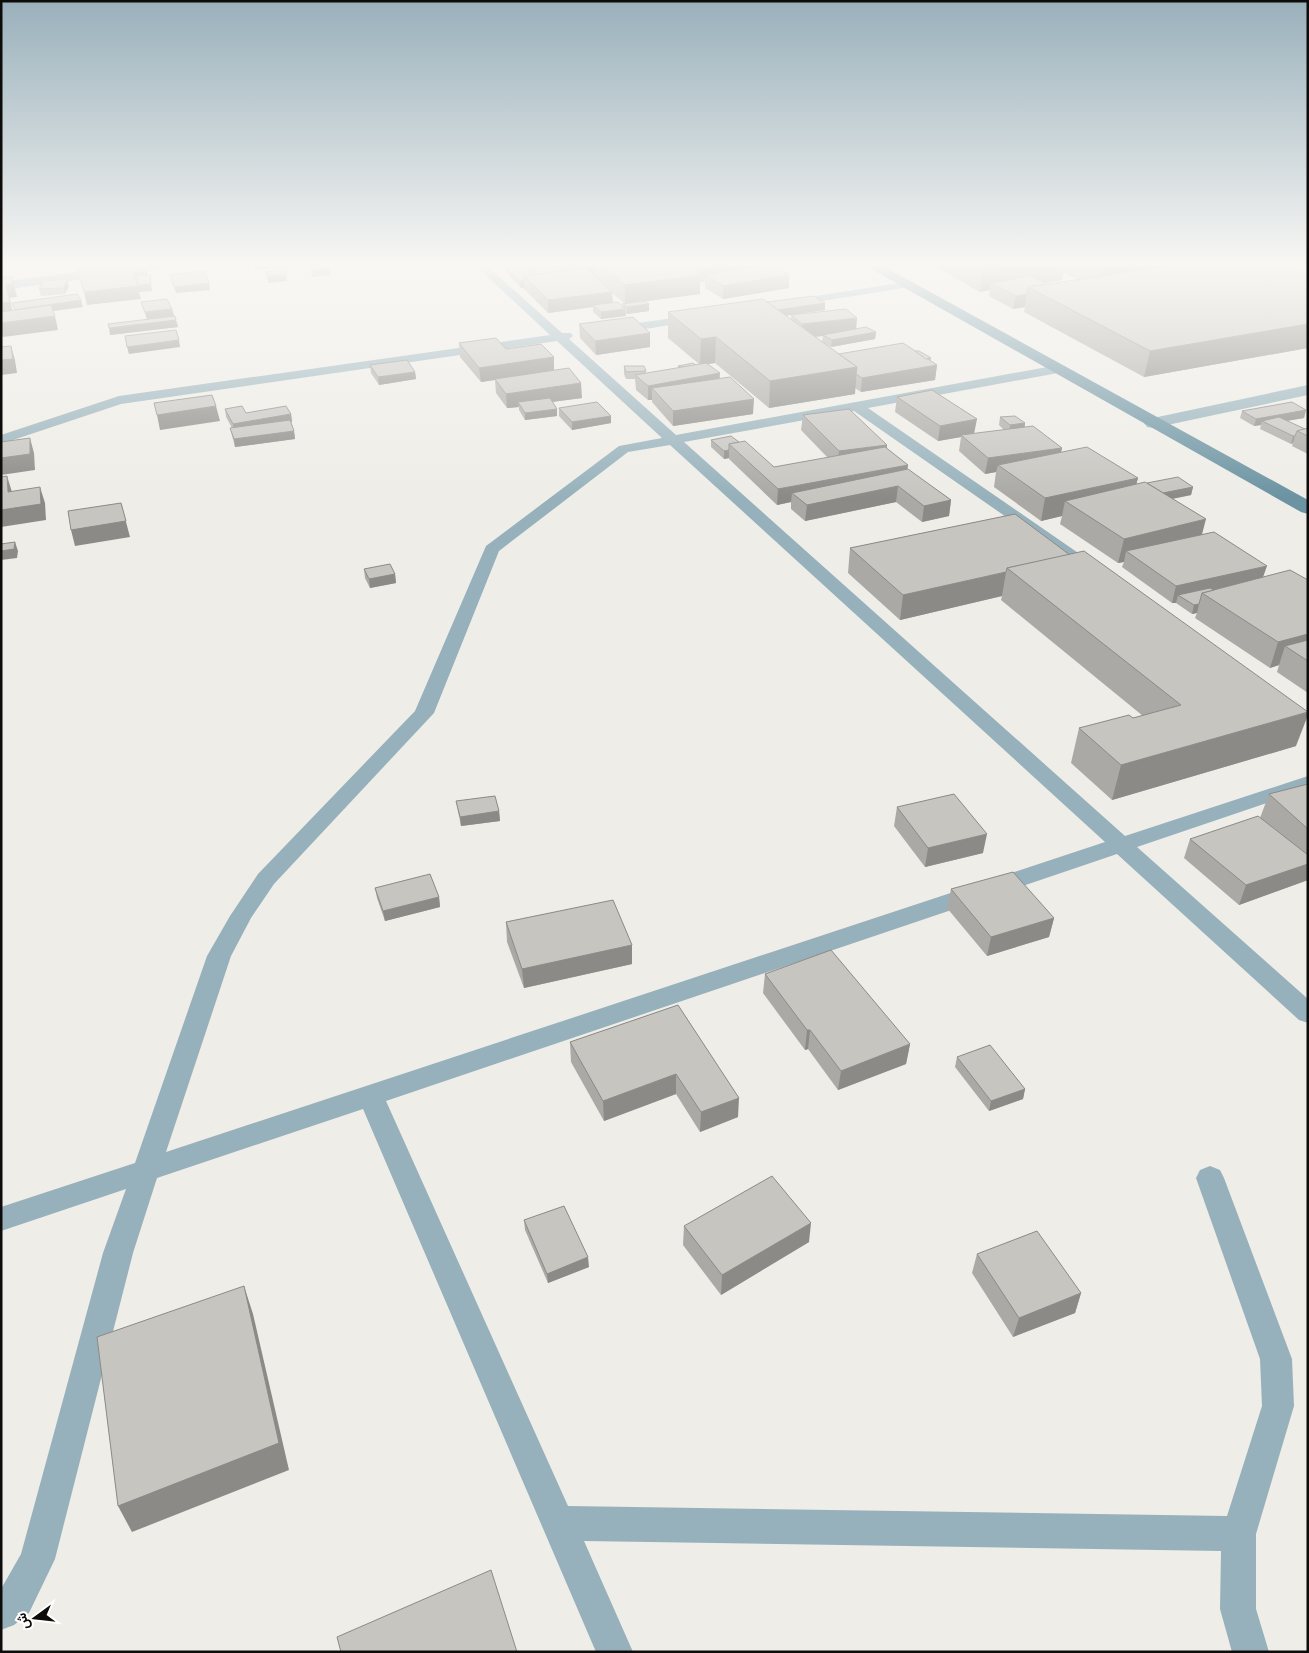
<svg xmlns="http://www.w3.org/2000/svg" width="1309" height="1653" viewBox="0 0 1309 1653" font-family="Montserrat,Vazirmatn,sans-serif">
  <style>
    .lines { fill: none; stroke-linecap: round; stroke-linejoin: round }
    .lane { fill: #96b1bb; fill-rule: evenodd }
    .street { fill: #96b1bb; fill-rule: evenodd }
    .secondary { fill: #6b93a2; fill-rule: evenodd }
    .wall { fill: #aba9a5; fill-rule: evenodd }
    .shaded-wall { fill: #8b8a86 }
    .building { fill: #c7c5c0; stroke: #8b8a86 }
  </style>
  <rect width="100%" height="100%" fill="#efede7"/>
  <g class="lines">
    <g class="lane">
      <path d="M 476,266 L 487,266 L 562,333 L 571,333 L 573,336 L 569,339 L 676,435 L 1058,365 L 1062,366 L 1064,369 L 1058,373 L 868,408 L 1100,568 L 1102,571 L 1100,574 L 1088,574 L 854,411 L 684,442 L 1125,836 L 1308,776 L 1308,789 L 1137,847 L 1308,999 L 1308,1023 L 1299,1020 L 1117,854 L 386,1101 L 568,1506 L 1227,1516 L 1262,1406 L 1260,1359 L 1196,1178 L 1200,1170 L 1210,1166 L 1220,1170 L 1224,1178 L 1292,1359 L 1294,1406 L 1256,1534 L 1256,1609 L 1269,1652 L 1232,1652 L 1220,1609 L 1221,1551 L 584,1541 L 633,1652 L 596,1652 L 363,1109 L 157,1178 L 133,1253 L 55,1559 L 29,1613 L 14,1625 L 1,1630 L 1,1589 L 21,1554 L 103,1253 L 126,1189 L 1,1231 L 1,1207 L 135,1163 L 207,956 L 230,916 L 258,874 L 415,711 L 486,546 L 619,446 L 662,438 L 557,341 L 121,404 L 1,444 L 1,435 L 119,396 L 550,335 ZM 670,445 L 1105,842 L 166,1152 L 231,956 L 251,918 L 274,884 L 434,713 L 499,551 L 628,452 Z"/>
      <path d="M 906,282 L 911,285 L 910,287 L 790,306 L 784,303 L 790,300 Z"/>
      <path d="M 696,315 L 702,318 L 700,320 L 615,334 L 609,330 L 615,326 Z"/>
    </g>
    <g class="street">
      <path d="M 122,266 L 162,266 L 155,270 L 1,290 L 1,282 Z"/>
      <path d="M 1308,385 L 1308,395 L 1153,428 L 1147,427 L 1144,423 L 1147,419 L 1153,418 Z"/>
    </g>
    <path class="secondary" d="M 866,266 L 883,266 L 1308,500 L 1308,514 L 1301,512 Z"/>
  </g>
  <g class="wall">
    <path d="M 496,266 L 524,266 L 528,270 L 528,266 L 758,266 L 789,288 L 723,299 L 705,288 L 705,281 L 700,282 L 700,294 L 645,301 L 649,304 L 649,311 L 627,314 L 625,313 L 626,316 L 601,319 L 593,312 L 593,307 L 548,313 L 524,289 L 524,288 L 521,288 L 506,272 L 505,267 L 499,268 ZM 612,293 L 625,304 L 622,304 L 623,306 L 613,303 Z"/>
    <path d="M 934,266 L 1284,266 L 1308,276 L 1308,348 L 1144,377 L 1024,312 L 1025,307 L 1013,309 L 989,296 L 990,290 L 980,292 ZM 1063,272 L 1079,280 L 1047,284 L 1043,283 L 1062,280 Z"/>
    <path d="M 69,286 L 65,294 L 41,296 L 39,289 Z"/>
    <path d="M 141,302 L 172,309 L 178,327 L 110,335 L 147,319 L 143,309 Z"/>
    <path d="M 767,302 L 825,303 L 825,310 L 785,316 L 791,320 L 791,315 L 876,332 L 875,339 L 831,347 L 822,342 L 823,336 L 815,337 L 839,354 L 915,351 L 931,358 L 931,361 L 937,365 L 935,380 L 861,392 L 855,388 L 855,394 L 769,408 L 715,363 L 708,364 L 720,378 L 753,414 L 673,426 L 652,402 L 652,400 L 648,400 L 636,390 L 635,379 L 626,379 L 624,374 L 624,366 L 646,371 L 646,374 L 678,368 L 678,366 L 699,364 L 668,338 L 668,312 Z"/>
    <path d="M 579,324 L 650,347 L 596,355 L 580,338 Z"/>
    <path d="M 459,343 L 506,349 L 554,357 L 554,370 L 582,398 L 552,402 L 557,409 L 557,416 L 525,420 L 519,410 L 519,407 L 507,408 L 496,393 L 495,380 L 481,382 L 460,357 Z"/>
    <path d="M 370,365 L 415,372 L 416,379 L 379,385 L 371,373 Z"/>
    <path d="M 897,397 L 975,434 L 1004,430 L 999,425 L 1000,417 L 1025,423 L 1025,427 L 1062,448 L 1061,452 L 1138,478 L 1136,484 L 1147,483 L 1193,487 L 1191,495 L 1173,499 L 1202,534 L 1263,577 L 1308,580 L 1308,693 L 1277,672 L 1279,665 L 1270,668 L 1195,618 L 1197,613 L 1192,614 L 1176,603 L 1172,603 L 1122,567 L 1124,562 L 1118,563 L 1060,524 L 1062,516 L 1041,521 L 994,487 L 996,472 L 985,474 L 959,451 L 961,437 L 938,441 L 895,412 Z"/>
    <path d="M 559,408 L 611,416 L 611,423 L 572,430 L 559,416 Z"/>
    <path d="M 225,409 L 246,413 L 291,414 L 292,422 L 291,422 L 294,431 L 295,439 L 235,447 L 230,428 L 232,428 L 226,417 Z"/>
    <path d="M 1306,410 L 1304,418 L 1287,421 L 1305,429 L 1308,428 L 1308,454 L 1292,446 L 1293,443 L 1291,444 L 1260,429 L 1261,425 L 1254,426 L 1240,418 L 1242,411 Z"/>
    <path d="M 803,415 L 887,445 L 887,448 L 908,465 L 907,469 L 951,500 L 949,516 L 922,522 L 896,502 L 805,521 L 791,509 L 791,502 L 777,505 L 729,459 L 729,458 L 724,459 L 711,447 L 711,440 L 739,442 L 774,467 L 828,458 L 801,430 Z"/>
    <path d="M 1015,514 L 1296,746 L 1112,800 L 1071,763 L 1079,728 L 1133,718 L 1143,716 L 1001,600 L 1002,596 L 900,620 L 848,573 L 850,548 Z"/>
    <path d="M 364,569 L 395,574 L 396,583 L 370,588 L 365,578 Z"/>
    <path d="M 1308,784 L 1308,880 L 1239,905 L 1184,858 L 1190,839 L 1260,818 L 1269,794 Z"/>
    <path d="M 456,801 L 499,811 L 500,821 L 461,826 Z"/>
    <path d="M 897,807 L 983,853 L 925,867 L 894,826 Z"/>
    <path d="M 375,888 L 439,897 L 440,907 L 385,921 L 377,898 Z"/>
    <path d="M 951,889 L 1054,918 L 1049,937 L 987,956 L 947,908 Z"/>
    <path d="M 506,922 L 632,945 L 632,964 L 524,988 L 507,942 Z"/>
    <path d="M 765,974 L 910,1044 L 906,1064 L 838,1090 L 808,1049 L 805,1050 L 763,993 Z"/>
    <path d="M 678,1005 L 738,1117 L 700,1132 L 676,1094 L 604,1121 L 571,1062 L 570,1042 Z"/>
    <path d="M 957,1057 L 1025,1089 L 1023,1099 L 989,1111 L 955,1067 Z"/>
    <path d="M 524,1220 L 589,1267 L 548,1283 L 525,1230 Z"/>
    <path d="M 684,1226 L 809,1242 L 721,1295 L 683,1245 Z"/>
    <path d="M 977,1254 L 1081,1293 L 1075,1313 L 1013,1337 L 972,1273 Z"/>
  </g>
  <g class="shaded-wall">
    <path d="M 254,266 L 296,266 L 255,270 Z"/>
    <path d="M 499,266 L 505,266 L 505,267 L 499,268 Z"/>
    <path d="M 591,266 L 595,266 L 595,278 L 541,274 Z"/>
    <path d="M 723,266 L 758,266 L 706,275 L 705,281 L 700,282 L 700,294 L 625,304 L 625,285 L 698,276 L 698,270 Z"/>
    <path d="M 995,266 L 1064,266 L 1062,280 L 1002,289 L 991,283 L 990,290 L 980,292 L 983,268 Z"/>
    <path d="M 1101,266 L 1178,266 L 1096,289 Z"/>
    <path d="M 329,269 L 330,275 L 312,277 L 311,270 Z"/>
    <path d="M 147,271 L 148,278 L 135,279 L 134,273 Z"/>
    <path d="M 150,275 L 152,291 L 139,292 L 141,299 L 87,305 L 84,292 L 138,286 Z"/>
    <path d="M 286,275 L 287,281 L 268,283 L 267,276 Z"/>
    <path d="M 789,275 L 789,288 L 723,299 L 723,286 Z"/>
    <path d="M 12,276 L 17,297 L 10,298 L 13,315 L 1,317 L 1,303 L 6,285 Z"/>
    <path d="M 67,279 L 69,286 L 65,294 L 64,288 Z"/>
    <path d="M 520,281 L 524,281 L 524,288 L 521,288 Z"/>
    <path d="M 209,283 L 210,290 L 176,293 L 174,287 Z"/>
    <path d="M 612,292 L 613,305 L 593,305 L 593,307 L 548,313 L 548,300 Z"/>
    <path d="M 1027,294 L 1025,307 L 1013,309 L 1016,296 Z"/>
    <path d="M 81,300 L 83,307 L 17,316 L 15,310 Z"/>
    <path d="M 825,303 L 825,310 L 776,317 L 777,310 Z"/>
    <path d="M 649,304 L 649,311 L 627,314 L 627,307 Z"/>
    <path d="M 172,309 L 174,316 L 147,319 L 145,312 Z"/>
    <path d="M 625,309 L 626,316 L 601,319 L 601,312 Z"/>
    <path d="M 55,316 L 58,330 L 3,337 L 1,332 L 1,323 Z"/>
    <path d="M 857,318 L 856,332 L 823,335 L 823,336 L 801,338 L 802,324 Z"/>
    <path d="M 176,320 L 178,327 L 110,335 L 109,328 Z"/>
    <path d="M 1308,324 L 1308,348 L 1144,377 L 1150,351 Z"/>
    <path d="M 876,332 L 875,339 L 831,347 L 832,340 Z"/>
    <path d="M 650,333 L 650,347 L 596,355 L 595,341 Z"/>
    <path d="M 716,337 L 715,363 L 700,365 L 701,339 Z"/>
    <path d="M 179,340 L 180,347 L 129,354 L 127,347 Z"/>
    <path d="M 11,346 L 15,360 L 17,373 L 1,375 L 1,360 Z"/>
    <path d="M 554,357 L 554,371 L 481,382 L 479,368 Z"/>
    <path d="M 937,365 L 935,380 L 861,392 L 862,378 Z"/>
    <path d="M 857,367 L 855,394 L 769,408 L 770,381 Z"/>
    <path d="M 415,372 L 416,379 L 379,385 L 378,377 Z"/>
    <path d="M 720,373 L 719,388 L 652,388 L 652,400 L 648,400 L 648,386 Z"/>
    <path d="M 581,383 L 582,398 L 521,406 L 518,402 L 519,407 L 507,408 L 506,394 Z"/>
    <path d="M 754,399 L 753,414 L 673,426 L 673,411 Z"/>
    <path d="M 216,406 L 220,421 L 160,430 L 157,415 Z"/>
    <path d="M 557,409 L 557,416 L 525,420 L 525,413 Z"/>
    <path d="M 1306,410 L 1304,418 L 1267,424 L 1262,421 L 1261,425 L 1254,426 L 1256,419 Z"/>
    <path d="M 291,414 L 292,422 L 234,431 L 233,424 Z"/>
    <path d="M 611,416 L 611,423 L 572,430 L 572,422 Z"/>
    <path d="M 977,419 L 974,434 L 961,435 L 961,437 L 938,441 L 940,426 Z"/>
    <path d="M 1025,423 L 1024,431 L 1009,433 L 1010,425 Z"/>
    <path d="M 294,431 L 295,439 L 235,447 L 234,439 Z"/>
    <path d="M 1293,436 L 1295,436 L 1293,443 L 1291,444 Z"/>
    <path d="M 30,438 L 34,453 L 35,470 L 1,475 L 1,458 Z"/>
    <path d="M 887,445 L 886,460 L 837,467 L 839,451 Z"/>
    <path d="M 1062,448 L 1059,463 L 998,465 L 996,472 L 985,474 L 988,458 Z"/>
    <path d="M 729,450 L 729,458 L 724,459 L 724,451 Z"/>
    <path d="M 908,465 L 906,480 L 792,493 L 791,502 L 777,505 L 778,489 Z"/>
    <path d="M 7,476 L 12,492 L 8,492 Z"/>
    <path d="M 1138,478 L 1132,501 L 1065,501 L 1062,516 L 1041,521 L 1045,498 Z"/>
    <path d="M 898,486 L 896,502 L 805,521 L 807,505 Z"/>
    <path d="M 40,487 L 45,503 L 46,520 L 1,527 L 1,510 Z"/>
    <path d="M 1193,487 L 1191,495 L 1159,501 L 1161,493 Z"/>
    <path d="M 951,500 L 949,516 L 922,522 L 924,506 Z"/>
    <path d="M 121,503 L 130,537 L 75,546 L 71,530 Z"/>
    <path d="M 1206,519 L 1200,542 L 1126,551 L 1124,562 L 1118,563 L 1124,539 Z"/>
    <path d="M 15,542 L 18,551 L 17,558 L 1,560 L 1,551 Z"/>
    <path d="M 1267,566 L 1261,583 L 1202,593 L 1178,595 L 1176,603 L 1172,603 L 1176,586 Z"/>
    <path d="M 1006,572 L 1002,596 L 900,620 L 903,595 Z"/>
    <path d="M 395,574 L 396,583 L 370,588 L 369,579 Z"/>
    <path d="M 1199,604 L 1197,613 L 1192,614 L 1194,605 Z"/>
    <path d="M 1308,634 L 1308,657 L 1285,646 L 1279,665 L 1270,668 L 1278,642 Z"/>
    <path d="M 1308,712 L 1308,715 L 1296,746 L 1112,800 L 1121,765 Z"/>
    <path d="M 499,811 L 500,821 L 461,826 L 460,817 Z"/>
    <path d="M 987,834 L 983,853 L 925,867 L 928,848 Z"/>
    <path d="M 1308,864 L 1308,880 L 1239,905 L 1246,885 Z"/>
    <path d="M 439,897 L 440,907 L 385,921 L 383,911 Z"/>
    <path d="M 1054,918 L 1049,937 L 987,956 L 991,937 Z"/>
    <path d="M 632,945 L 632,964 L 524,988 L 522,969 Z"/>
    <path d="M 807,1030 L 810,1030 L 808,1049 L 805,1050 Z"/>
    <path d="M 910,1044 L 906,1064 L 838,1090 L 841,1071 Z"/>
    <path d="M 676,1074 L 676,1094 L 604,1121 L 603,1101 Z"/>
    <path d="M 1025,1089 L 1023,1099 L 989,1111 L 991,1101 Z"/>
    <path d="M 739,1098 L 738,1117 L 700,1132 L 701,1112 Z"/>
    <path d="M 811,1223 L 809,1242 L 721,1295 L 722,1275 Z"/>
    <path d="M 588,1257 L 589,1267 L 548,1283 L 547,1274 Z"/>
    <path d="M 244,1286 L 253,1314 L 289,1470 L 132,1532 L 118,1506 Z"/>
    <path d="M 1081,1293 L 1075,1313 L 1013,1337 L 1019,1318 Z"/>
  </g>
  <g class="building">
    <path d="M 101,266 L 131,266 L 138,286 L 84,292 L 77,269 Z"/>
    <path d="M 309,266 L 327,266 L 329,269 L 311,270 Z"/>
    <path d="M 505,266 L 524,266 L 532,275 L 524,276 L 524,281 L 520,281 Z"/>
    <path d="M 531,266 L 591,266 L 541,274 L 586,268 L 612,292 L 548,300 L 524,276 L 540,274 Z"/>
    <path d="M 602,266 L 688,266 L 701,275 L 625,285 Z"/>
    <path d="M 693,266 L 723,266 L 698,270 Z"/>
    <path d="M 760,266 L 774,266 L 789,275 L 723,286 L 706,275 Z"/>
    <path d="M 980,266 L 995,266 L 983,268 Z"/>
    <path d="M 1169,266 L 1284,266 L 1308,276 L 1308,324 L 1150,351 L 1028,287 Z"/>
    <path d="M 146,268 L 147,271 L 134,273 L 133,270 Z"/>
    <path d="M 285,270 L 286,275 L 267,276 L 266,272 Z"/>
    <path d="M 204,271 L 209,283 L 174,287 L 170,275 Z"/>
    <path d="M 150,275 L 151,284 L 138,285 L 137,276 Z"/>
    <path d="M 12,276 L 13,284 L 6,285 L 10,302 L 1,303 L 1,277 Z"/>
    <path d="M 1031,276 L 1047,284 L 1028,287 L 1027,294 L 1016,296 L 991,283 Z"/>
    <path d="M 67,279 L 64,288 L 39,289 L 43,281 Z"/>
    <path d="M 77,294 L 81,300 L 15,310 L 12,303 Z"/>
    <path d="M 814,296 L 825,303 L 778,310 L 767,302 Z"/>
    <path d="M 167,299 L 172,309 L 145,312 L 141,302 Z"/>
    <path d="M 763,299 L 857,367 L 770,381 L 716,337 L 701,339 L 668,312 Z"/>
    <path d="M 644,301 L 649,304 L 627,307 L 622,304 Z"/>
    <path d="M 618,302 L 625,309 L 601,312 L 593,305 Z"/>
    <path d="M 51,305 L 55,316 L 1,323 L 1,312 Z"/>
    <path d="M 846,309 L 857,318 L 802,324 L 791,315 Z"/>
    <path d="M 175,316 L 176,320 L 109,328 L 108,324 Z"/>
    <path d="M 633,317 L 650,333 L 595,341 L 579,324 Z"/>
    <path d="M 866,327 L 876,332 L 832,340 L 823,335 Z"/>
    <path d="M 176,330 L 179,340 L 127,347 L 125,336 Z"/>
    <path d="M 496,338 L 506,349 L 541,344 L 554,357 L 479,368 L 459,343 Z"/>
    <path d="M 903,343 L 937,365 L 862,378 L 856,374 L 857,367 L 839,354 Z"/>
    <path d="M 11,346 L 13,359 L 1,360 L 1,347 Z"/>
    <path d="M 915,351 L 919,351 L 931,358 L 926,359 Z"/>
    <path d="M 407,360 L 415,372 L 378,377 L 370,365 Z"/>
    <path d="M 693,363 L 696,365 L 681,367 L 678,366 Z"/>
    <path d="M 706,363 L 720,373 L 648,386 L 635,375 Z"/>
    <path d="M 624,366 L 644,366 L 646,371 L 626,372 Z"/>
    <path d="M 569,368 L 581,383 L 506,394 L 495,379 Z"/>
    <path d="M 730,377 L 754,399 L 673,411 L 652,388 Z"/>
    <path d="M 932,390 L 977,419 L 940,426 L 897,397 Z"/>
    <path d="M 212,395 L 216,406 L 157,415 L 154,403 Z"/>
    <path d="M 550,398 L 557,409 L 525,413 L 518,402 Z"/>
    <path d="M 597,402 L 611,416 L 572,422 L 559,408 Z"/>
    <path d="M 1292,402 L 1306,410 L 1256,419 L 1242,411 Z"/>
    <path d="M 242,406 L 246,413 L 286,406 L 291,414 L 233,424 L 225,409 Z"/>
    <path d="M 849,409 L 887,445 L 839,451 L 803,415 Z"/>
    <path d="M 1015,416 L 1025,423 L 1010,425 L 1000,417 Z"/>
    <path d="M 1279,417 L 1305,429 L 1297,431 L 1295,436 L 1293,436 L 1262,421 Z"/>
    <path d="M 290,420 L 294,431 L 234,439 L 230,428 Z"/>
    <path d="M 1033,426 L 1062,448 L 988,458 L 961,435 Z"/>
    <path d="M 1308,428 L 1308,436 L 1297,431 Z"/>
    <path d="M 731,436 L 739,442 L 729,444 L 729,450 L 724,451 L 711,440 Z"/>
    <path d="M 30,438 L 30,454 L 1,458 L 1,442 Z"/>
    <path d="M 745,441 L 774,467 L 885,447 L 908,465 L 778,489 L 729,444 Z"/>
    <path d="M 1087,447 L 1138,478 L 1045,498 L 998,465 Z"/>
    <path d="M 908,469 L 951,500 L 924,506 L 898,486 L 807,505 L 792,493 Z"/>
    <path d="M 7,476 L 8,492 L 40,487 L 41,504 L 1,510 L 1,477 Z"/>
    <path d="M 1178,477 L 1193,487 L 1163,493 L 1147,483 Z"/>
    <path d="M 1145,482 L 1206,519 L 1124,539 L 1065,501 Z"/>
    <path d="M 121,503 L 126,521 L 71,530 L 68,511 Z"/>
    <path d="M 1015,514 L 1070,555 L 1007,568 L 1006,572 L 903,595 L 850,548 Z"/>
    <path d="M 1214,532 L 1267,566 L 1176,586 L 1126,551 Z"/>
    <path d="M 15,542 L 14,549 L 1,551 L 1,544 Z"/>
    <path d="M 1084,551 L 1308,712 L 1121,765 L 1079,728 L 1129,715 L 1133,718 L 1181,705 L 1007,568 Z"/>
    <path d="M 390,564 L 395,574 L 369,579 L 364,569 Z"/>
    <path d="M 1290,570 L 1308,580 L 1308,634 L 1278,642 L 1202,593 Z"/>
    <path d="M 1210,588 L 1214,590 L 1202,593 L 1199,604 L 1194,605 L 1178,595 Z"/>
    <path d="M 1308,640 L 1308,661 L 1285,646 Z"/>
    <path d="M 1308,784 L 1308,829 L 1269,794 Z"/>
    <path d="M 954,794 L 987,834 L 928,848 L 897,807 Z"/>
    <path d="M 495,796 L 499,811 L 460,817 L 456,801 Z"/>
    <path d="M 1258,816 L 1308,855 L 1308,864 L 1246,885 L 1190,839 Z"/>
    <path d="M 1013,872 L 1054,918 L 991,937 L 951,889 Z"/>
    <path d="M 430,874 L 439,897 L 383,911 L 375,888 Z"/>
    <path d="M 613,900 L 632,945 L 522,969 L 506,922 Z"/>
    <path d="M 831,950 L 910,1044 L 841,1071 L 810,1030 L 807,1030 L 765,974 Z"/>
    <path d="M 678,1005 L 739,1098 L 701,1112 L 676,1074 L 603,1101 L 570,1042 Z"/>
    <path d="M 990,1045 L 1025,1089 L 991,1101 L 957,1057 Z"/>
    <path d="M 772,1176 L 811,1223 L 722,1275 L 684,1226 Z"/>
    <path d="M 564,1206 L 588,1257 L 547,1274 L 524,1220 Z"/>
    <path d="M 1037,1231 L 1081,1293 L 1019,1318 L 977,1254 Z"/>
    <path d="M 244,1286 L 279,1443 L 118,1506 L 97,1337 Z"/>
    <path d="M 491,1570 L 517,1652 L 341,1652 L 337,1637 Z"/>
  </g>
  <linearGradient id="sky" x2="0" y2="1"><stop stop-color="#99b0bb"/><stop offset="0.53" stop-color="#f8f7f4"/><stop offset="1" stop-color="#f8f7f4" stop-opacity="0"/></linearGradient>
  <rect width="1309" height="498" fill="url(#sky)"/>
  <rect width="1309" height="1653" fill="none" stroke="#0d0c0a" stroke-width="5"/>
  <g transform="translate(35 1618) rotate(255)" stroke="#ffffff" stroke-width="4" paint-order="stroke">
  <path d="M0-4L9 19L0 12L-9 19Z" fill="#0d0c0a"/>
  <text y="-8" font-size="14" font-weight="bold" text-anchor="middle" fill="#0d0c0a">ش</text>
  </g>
</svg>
